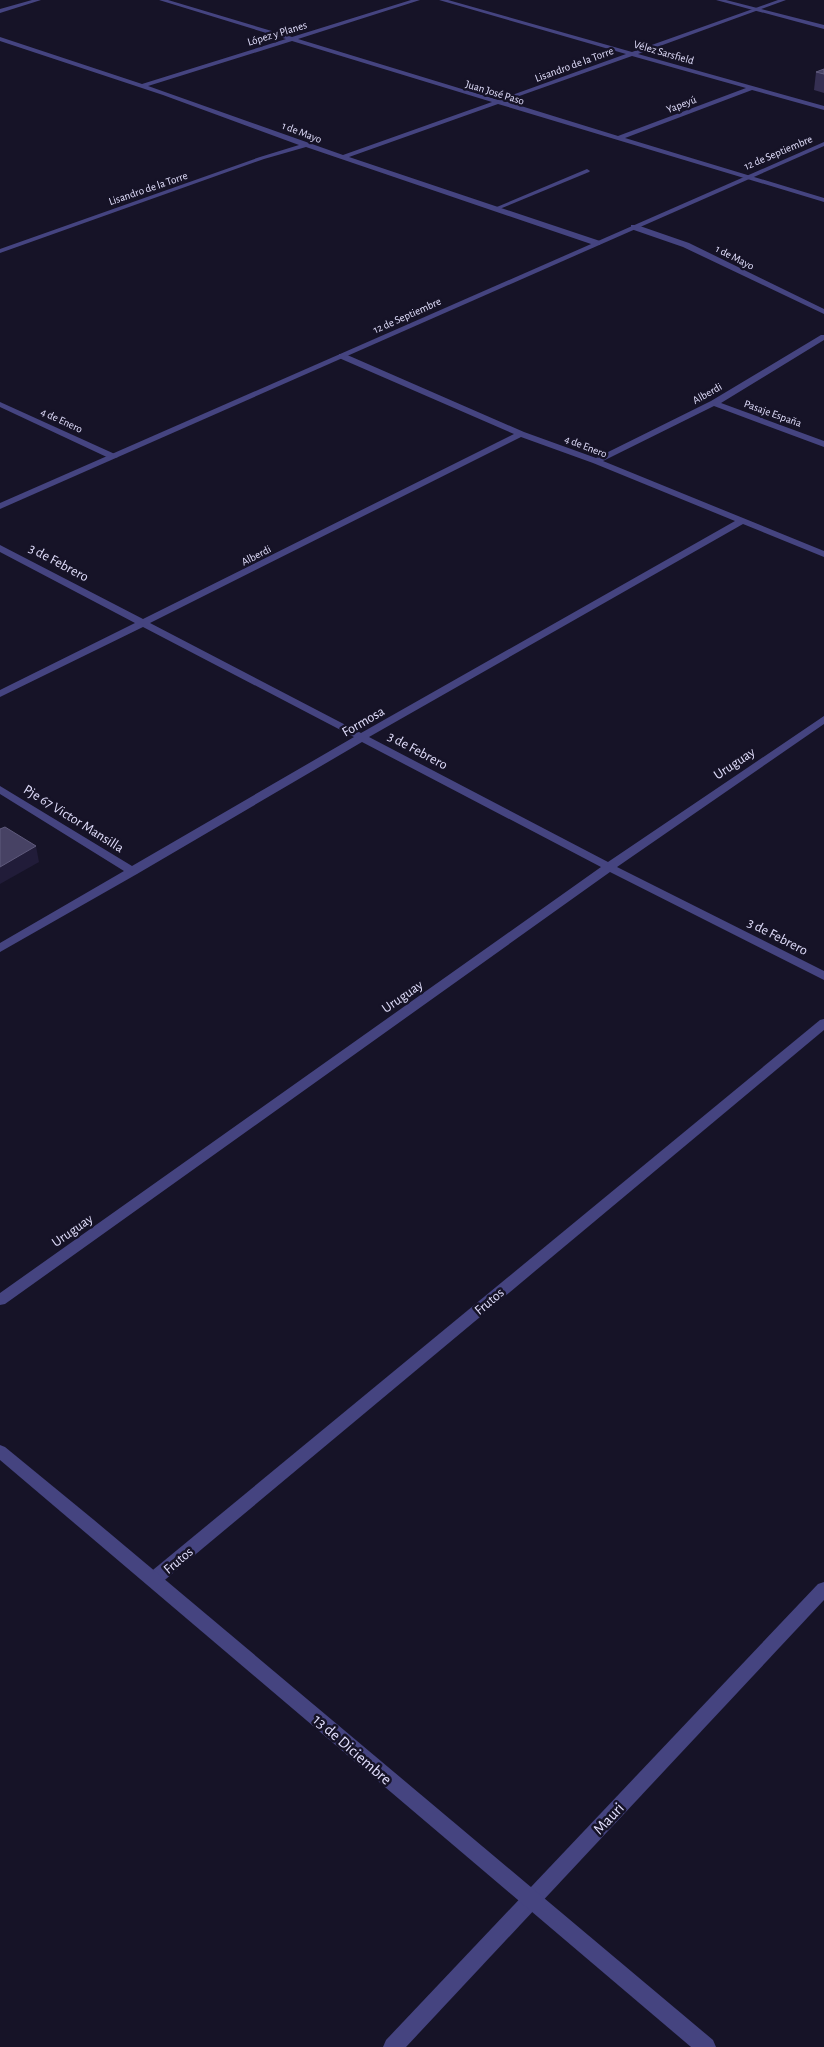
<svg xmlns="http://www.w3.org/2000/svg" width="824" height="2047" viewBox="0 0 824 2047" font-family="'Alegreya Sans',sans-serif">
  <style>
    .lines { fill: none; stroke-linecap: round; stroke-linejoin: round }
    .service { fill: #454480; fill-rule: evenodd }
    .minor { fill: #454480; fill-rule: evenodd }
    .tertiary { fill: #454480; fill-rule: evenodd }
    .wall { fill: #352f52 }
    .shaded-wall { fill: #211c39 }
    .building { fill: #474264; stroke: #5f5a7c }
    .labels { text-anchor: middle; stroke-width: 5; stroke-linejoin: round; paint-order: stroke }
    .far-street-label { font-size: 11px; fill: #e0ddfb; stroke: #161327 }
    .street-label { font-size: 14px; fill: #e0ddfb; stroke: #161327 }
    .near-street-label { font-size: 16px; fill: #e0ddfb; stroke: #161327 }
  </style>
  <rect width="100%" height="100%" fill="#161327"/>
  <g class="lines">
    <path class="service" d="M 587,169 L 590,171 L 589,172 L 497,210 L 492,209 Z"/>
    <g class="minor">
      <path d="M 32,0 L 41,0 L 0,13 L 0,9 Z"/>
      <path d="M 159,0 L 168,0 L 292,37 L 411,0 L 420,0 L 298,39 L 498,100 L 626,54 L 439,0 L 448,0 L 632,52 L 778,0 L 786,0 L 638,54 L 824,106 L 824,110 L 752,90 L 625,138 L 824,198 L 824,202 L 498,104 L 349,157 L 600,241 L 600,245 L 594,245 L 306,147 L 264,159 L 0,253 L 0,249 L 260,157 L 299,145 L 163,95 L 0,41 L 0,37 L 142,84 L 286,39 ZM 292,41 L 492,102 L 343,155 L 148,86 ZM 632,56 L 746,88 L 618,136 L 505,101 Z"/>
      <path d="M 631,225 L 637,225 L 689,243 L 824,309 L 824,314 L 683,247 L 631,229 Z"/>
      <path d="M 821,335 L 824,335 L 824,340 L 721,403 L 824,441 L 824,447 L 714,406 L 603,461 L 824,551 L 824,557 L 743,524 L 369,737 L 608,862 L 824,716 L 824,724 L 617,867 L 824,971 L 824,980 L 610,872 L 5,1304 L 0,1305 L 0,1293 L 601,867 L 362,742 L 137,874 L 0,952 L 0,943 L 124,871 L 0,794 L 0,786 L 132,866 L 354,737 L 143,627 L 0,697 L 0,690 L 135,623 L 0,552 L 0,545 L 143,619 L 514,434 L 339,358 L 339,354 L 345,354 L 524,432 L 596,458 L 711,401 ZM 521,437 L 593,463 L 735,521 L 361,733 L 150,623 Z"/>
      <path d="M 0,402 L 117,455 L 118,457 L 111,459 L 0,407 Z"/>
      <path d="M 824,1019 L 824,1030 L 160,1584 L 154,1586 L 148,1584 L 146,1579 L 148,1574 L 820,1020 Z"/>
      <path d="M 824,1582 L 824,1600 L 406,2047 L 383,2047 L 386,2040 L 818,1584 Z"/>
    </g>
    <g class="tertiary">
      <path d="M 716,0 L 726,0 L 824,25 L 824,29 Z"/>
      <path d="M 824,142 L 824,146 L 0,509 L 0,503 Z"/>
      <path d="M 0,1445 L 5,1447 L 94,1520 L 713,2040 L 716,2047 L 691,2047 L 0,1460 Z"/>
    </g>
  </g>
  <path class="wall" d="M 824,69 L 824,93 L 814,90 L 816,72 Z"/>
  <path class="shaded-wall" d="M 36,846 L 39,862 L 0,884 L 0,867 Z"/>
  <g class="building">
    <path d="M 824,69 L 824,74 L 816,72 Z"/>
    <path d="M 5,827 L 36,846 L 0,867 L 0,829 Z"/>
  </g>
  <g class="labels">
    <g class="far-street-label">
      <text transform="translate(277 33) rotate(-17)" y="4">López y Planes</text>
      <text transform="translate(664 52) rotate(16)" y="4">Vélez Sarsfield</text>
      <text transform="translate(574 64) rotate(-20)" y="4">Lisandro de la Torre</text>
      <text transform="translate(495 92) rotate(17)" y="4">Juan José Paso</text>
      <text transform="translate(681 104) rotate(-21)" y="4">Yapeyú</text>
      <text transform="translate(302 132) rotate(21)" y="4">1 de Mayo</text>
      <text transform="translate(778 152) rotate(-23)" y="4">12 de Septiembre</text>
      <text transform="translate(148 188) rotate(-19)" y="4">Lisandro de la Torre</text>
      <text transform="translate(735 257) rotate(27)" y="4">1 de Mayo</text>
      <text transform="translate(407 315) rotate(-24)" y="4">12 de Septiembre</text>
      <text transform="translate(707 393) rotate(-29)" y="4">Alberdi</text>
      <text transform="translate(773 413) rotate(20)" y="4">Pasaje España</text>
      <text transform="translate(62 420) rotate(25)" y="4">4 de Enero</text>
      <text transform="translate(586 446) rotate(21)" y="4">4 de Enero</text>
      <text transform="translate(256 555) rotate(-27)" y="4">Alberdi</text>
    </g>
    <g class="street-label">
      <text transform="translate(59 562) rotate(28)" y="5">3 de Febrero</text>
      <text transform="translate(363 721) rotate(-30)" y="5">Formosa</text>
      <text transform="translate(418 750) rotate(28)" y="5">3 de Febrero</text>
      <text transform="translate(734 763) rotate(-34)" y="5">Uruguay</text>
      <text transform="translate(74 818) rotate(32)" y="5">Pje 67 Victor Mansilla</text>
      <text transform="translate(778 936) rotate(27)" y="5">3 de Febrero</text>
      <text transform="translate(402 996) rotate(-35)" y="5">Uruguay</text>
      <text transform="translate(72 1230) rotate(-35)" y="5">Uruguay</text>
      <text transform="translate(489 1301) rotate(-40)" y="5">Frutos</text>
      <text transform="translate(178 1560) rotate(-40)" y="5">Frutos</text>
    </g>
    <g class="near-street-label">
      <text transform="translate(353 1749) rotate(41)" y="6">13 de Diciembre</text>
      <text transform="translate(608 1818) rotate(-47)" y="6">Mauri</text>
    </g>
  </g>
</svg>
